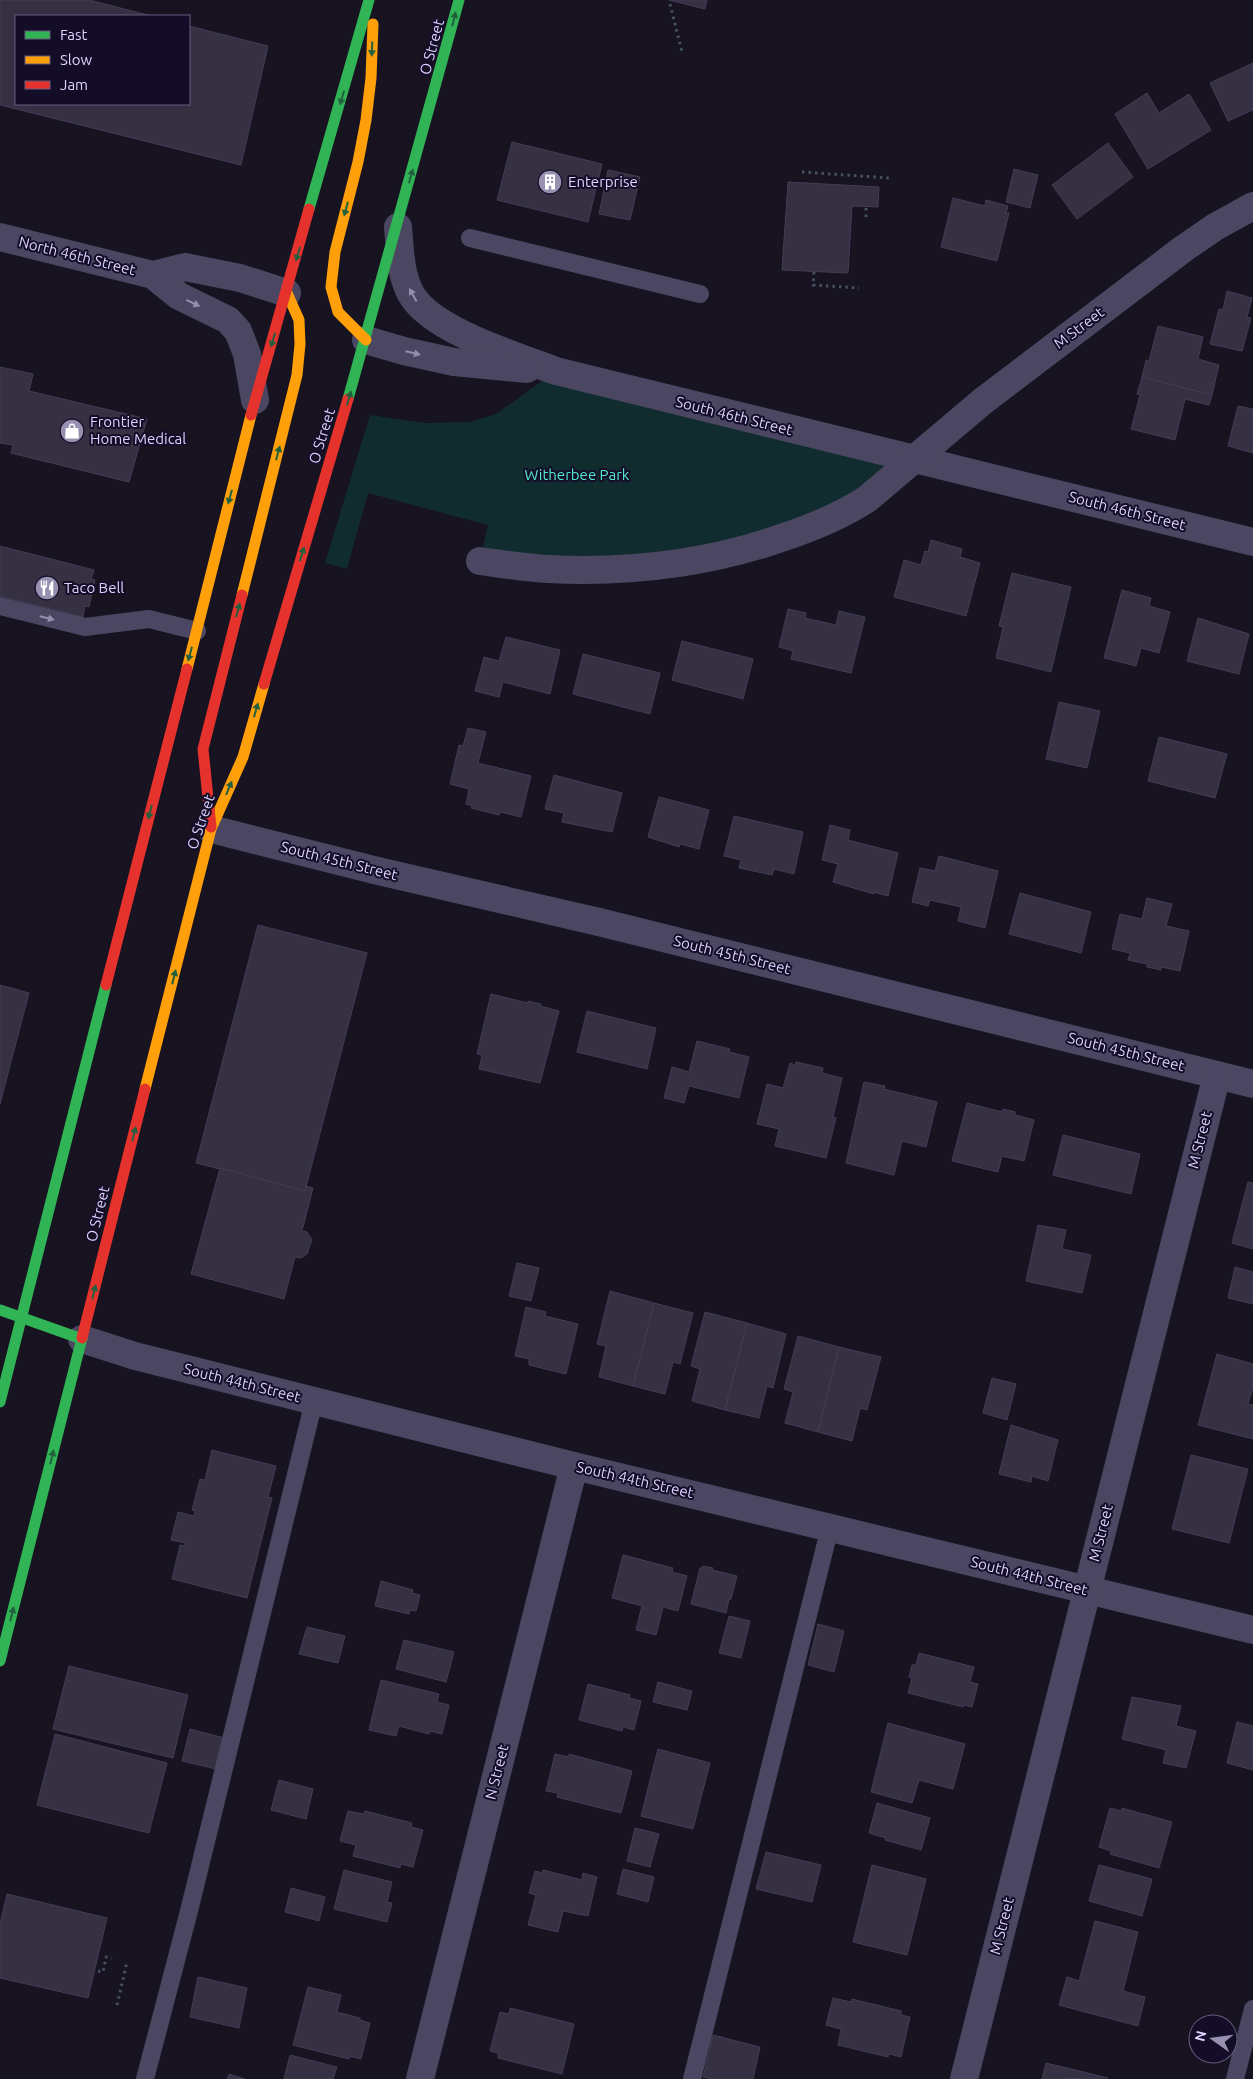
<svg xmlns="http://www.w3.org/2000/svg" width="1253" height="2079" viewBox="0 0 1253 2079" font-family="Ubuntu,sans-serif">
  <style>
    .green { fill: #102c2f }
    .building { fill: #363043; stroke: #433d55 }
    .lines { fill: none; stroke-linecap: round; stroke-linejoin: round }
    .path { stroke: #455263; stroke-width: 3; stroke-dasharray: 2.5 4; stroke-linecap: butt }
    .lane { stroke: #4b4762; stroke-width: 18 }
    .street { stroke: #4b4762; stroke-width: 28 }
    .fast { stroke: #30b455; stroke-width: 11 }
    .slow { stroke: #ff9f0a; stroke-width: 11 }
    .jam { stroke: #e5322d; stroke-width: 11 }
    .oneway { fill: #22603e }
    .oneway2 { fill: #948db0 }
    .labels { text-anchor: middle; stroke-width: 4; stroke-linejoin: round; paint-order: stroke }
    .street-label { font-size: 15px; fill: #dcd3ff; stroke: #140d27 }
    .poi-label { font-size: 15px; fill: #dcd3ff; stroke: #140d27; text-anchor: start }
    .park-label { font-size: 15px; fill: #54ead1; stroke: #140d27 }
  </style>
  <rect width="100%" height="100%" fill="#171321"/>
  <path class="green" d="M 556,371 L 912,460 L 867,499 L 701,560 L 480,561 L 488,525 L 368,493 L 347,569 L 325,563 L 370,415 L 425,423 L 469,422 L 496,414 Z"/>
  <g class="building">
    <path d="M 0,0 L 89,0 L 152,16 L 16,16 L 16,104 L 189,104 L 189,26 L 268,46 L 241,165 L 0,105 Z"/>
    <path d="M 669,0 L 707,0 L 705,9 Z"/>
    <path d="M 1253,63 L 1253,110 L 1228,121 L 1210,83 Z"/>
    <path d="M 1147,93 L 1159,113 L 1189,94 L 1211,130 L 1148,169 L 1115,114 Z"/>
    <path d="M 512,142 L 602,164 L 588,222 L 497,200 Z"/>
    <path d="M 1108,143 L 1133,177 L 1077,219 L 1052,185 Z"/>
    <path d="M 1014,169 L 1038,175 L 1030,208 L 1006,202 Z"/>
    <path d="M 608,170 L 640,177 L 630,220 L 599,214 Z"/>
    <path d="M 788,182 L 879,187 L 878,207 L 852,206 L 848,273 L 782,270 Z"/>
    <path d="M 953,198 L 985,206 L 986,200 L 1008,206 L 1006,213 L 1009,213 L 997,261 L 941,247 Z"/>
    <path d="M 1227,291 L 1252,298 L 1247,317 L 1251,318 L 1242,351 L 1210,344 L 1219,309 L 1223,310 Z"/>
    <path d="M 1158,326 L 1203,337 L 1198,359 L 1219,365 L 1212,395 L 1142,377 L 1146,360 L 1149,361 Z"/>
    <path d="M 0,367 L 33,374 L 29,391 L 147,419 L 129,482 L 11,453 L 13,445 L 0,443 Z"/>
    <path d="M 1142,377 L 1212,395 L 1209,405 L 1185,399 L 1175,440 L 1131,429 L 1140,395 L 1137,394 Z"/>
    <path d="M 1238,406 L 1253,409 L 1253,453 L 1228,446 Z"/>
    <path d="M 931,540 L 962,549 L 960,557 L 980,563 L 966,616 L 894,597 L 904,560 L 921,565 L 925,551 L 928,552 Z"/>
    <path d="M 0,546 L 94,570 L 91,579 L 95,580 L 89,607 L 85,606 L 83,617 L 0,596 Z"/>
    <path d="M 1012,573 L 1071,587 L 1051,672 L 996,658 L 1003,627 L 999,626 Z"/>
    <path d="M 1122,590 L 1151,598 L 1149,606 L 1170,612 L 1159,653 L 1141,648 L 1136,666 L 1104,658 Z"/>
    <path d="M 788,609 L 806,613 L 805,618 L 836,625 L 839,611 L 865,617 L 851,673 L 791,659 L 793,651 L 779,647 Z"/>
    <path d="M 1198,618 L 1249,634 L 1239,674 L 1187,661 Z"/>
    <path d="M 506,637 L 560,650 L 550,694 L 503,682 L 499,697 L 475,691 L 484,657 L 499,661 Z"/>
    <path d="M 682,641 L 753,659 L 743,699 L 672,680 Z"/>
    <path d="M 583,654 L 660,673 L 650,714 L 573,694 Z"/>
    <path d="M 1059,702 L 1100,711 L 1087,768 L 1046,759 Z"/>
    <path d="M 468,728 L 486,732 L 478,763 L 531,776 L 521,817 L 500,812 L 499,815 L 471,808 L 472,806 L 466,804 L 469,789 L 450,784 L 459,745 L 463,746 Z"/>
    <path d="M 1159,737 L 1227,754 L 1215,798 L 1148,781 Z"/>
    <path d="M 554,775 L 622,793 L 612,832 L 562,822 L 564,813 L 545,809 Z"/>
    <path d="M 659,797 L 709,810 L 699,849 L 680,844 L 679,847 L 648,837 Z"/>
    <path d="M 734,816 L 803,832 L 794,874 L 774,869 L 772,875 L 739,868 L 741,860 L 724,856 Z"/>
    <path d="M 830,825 L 850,830 L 848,840 L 898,853 L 888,896 L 874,892 L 874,894 L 833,882 L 838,864 L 822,860 Z"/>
    <path d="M 939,856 L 998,871 L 985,928 L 958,921 L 961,907 L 930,900 L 928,906 L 912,902 L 920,868 L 935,871 Z"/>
    <path d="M 1020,893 L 1091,912 L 1081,953 L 1009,934 Z"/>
    <path d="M 1147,898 L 1172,904 L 1166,926 L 1189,931 L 1180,971 L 1161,967 L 1161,970 L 1147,967 L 1147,964 L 1128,960 L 1130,953 L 1112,949 L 1120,914 L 1142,919 Z"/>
    <path d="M 258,925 L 367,953 L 305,1191 L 196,1163 Z"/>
    <path d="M 0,985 L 29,993 L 0,1104 Z"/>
    <path d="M 491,994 L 528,1003 L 528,1001 L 541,1004 L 540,1006 L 559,1011 L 540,1083 L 479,1069 L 482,1055 L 477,1054 Z"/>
    <path d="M 587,1011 L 656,1028 L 647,1069 L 577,1052 Z"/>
    <path d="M 697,1041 L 730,1049 L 729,1052 L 749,1057 L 739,1098 L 689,1086 L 684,1103 L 664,1098 L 672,1067 L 689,1072 Z"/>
    <path d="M 796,1062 L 823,1068 L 822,1073 L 842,1078 L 833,1117 L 836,1118 L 826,1158 L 775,1146 L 779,1129 L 757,1124 L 767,1084 L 783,1088 L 790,1063 L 795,1065 Z"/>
    <path d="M 864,1082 L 885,1086 L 884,1089 L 937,1102 L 926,1147 L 902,1141 L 894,1175 L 846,1163 Z"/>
    <path d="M 967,1103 L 1002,1112 L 1003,1109 L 1015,1112 L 1015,1115 L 1034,1120 L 1024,1161 L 1002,1156 L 998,1172 L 952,1161 Z"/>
    <path d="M 1063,1135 L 1140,1154 L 1131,1194 L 1053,1175 Z"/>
    <path d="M 220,1168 L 305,1191 L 306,1186 L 313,1188 L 302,1231 L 307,1232 L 312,1240 L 307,1254 L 301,1258 L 295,1257 L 284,1299 L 191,1274 Z"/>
    <path d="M 1248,1182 L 1253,1183 L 1253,1249 L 1232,1243 Z"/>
    <path d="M 1038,1225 L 1066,1230 L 1062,1249 L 1091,1255 L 1082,1293 L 1026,1281 Z"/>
    <path d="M 517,1263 L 539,1268 L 531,1301 L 509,1296 Z"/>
    <path d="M 1235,1267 L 1253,1272 L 1253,1304 L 1228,1298 Z"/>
    <path d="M 610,1291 L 654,1303 L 633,1386 L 599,1377 L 606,1346 L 597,1344 Z"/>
    <path d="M 654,1303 L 693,1313 L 680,1364 L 673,1362 L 665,1394 L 633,1386 Z"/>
    <path d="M 526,1307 L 546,1312 L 545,1316 L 578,1324 L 566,1374 L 529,1365 L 529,1359 L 515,1356 Z"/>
    <path d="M 705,1312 L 747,1323 L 725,1410 L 692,1401 L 700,1369 L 691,1366 Z"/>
    <path d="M 747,1323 L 786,1334 L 773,1388 L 767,1386 L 759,1418 L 725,1410 Z"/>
    <path d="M 798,1336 L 839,1347 L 818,1432 L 785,1423 L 793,1392 L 784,1389 Z"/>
    <path d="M 839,1347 L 881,1357 L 867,1410 L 860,1408 L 852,1441 L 818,1432 Z"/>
    <path d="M 1217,1354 L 1253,1364 L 1253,1387 L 1248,1404 L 1253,1405 L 1253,1439 L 1198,1425 Z"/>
    <path d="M 992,1378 L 1016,1384 L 1007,1420 L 983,1413 Z"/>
    <path d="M 1011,1425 L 1058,1440 L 1048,1481 L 1032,1476 L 1031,1482 L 999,1474 Z"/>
    <path d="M 212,1450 L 276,1466 L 268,1497 L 272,1498 L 247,1598 L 172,1579 L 180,1545 L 184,1546 L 185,1543 L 171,1540 L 178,1512 L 194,1516 L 195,1511 L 192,1510 L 200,1479 L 205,1480 Z"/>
    <path d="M 1191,1455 L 1248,1469 L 1229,1543 L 1172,1529 Z"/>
    <path d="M 623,1555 L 673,1568 L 672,1572 L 687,1576 L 678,1611 L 663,1607 L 656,1635 L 636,1630 L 642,1606 L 612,1598 Z"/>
    <path d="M 703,1566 L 713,1568 L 712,1570 L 737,1576 L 731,1599 L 729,1599 L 726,1613 L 691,1604 L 700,1568 L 703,1568 Z"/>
    <path d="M 381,1581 L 413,1590 L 412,1593 L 420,1595 L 416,1611 L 410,1610 L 409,1614 L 375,1606 Z"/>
    <path d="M 729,1616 L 750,1621 L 741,1658 L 719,1653 Z"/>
    <path d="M 818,1624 L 844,1631 L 834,1672 L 808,1665 Z"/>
    <path d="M 307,1627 L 345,1636 L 338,1663 L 299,1654 Z"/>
    <path d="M 404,1640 L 454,1652 L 446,1682 L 396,1669 Z"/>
    <path d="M 919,1653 L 974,1667 L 970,1682 L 978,1684 L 972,1707 L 964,1705 L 963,1707 L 908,1693 L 912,1678 L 909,1677 L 912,1665 L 916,1665 Z"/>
    <path d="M 69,1666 L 188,1695 L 173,1758 L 53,1729 Z"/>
    <path d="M 381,1680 L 439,1694 L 437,1702 L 449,1705 L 442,1734 L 430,1731 L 429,1734 L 399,1726 L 396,1736 L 369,1730 Z"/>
    <path d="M 658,1682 L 692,1691 L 687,1710 L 653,1702 Z"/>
    <path d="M 588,1684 L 630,1695 L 629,1698 L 641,1701 L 634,1730 L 623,1727 L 622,1731 L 579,1720 Z"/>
    <path d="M 1132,1697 L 1181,1706 L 1176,1726 L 1196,1731 L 1186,1768 L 1163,1763 L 1166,1750 L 1122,1739 Z"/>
    <path d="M 1237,1722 L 1253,1726 L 1253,1770 L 1227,1763 Z"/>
    <path d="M 888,1723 L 965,1744 L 953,1789 L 919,1780 L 912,1803 L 871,1792 Z"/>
    <path d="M 190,1729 L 224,1738 L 216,1769 L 182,1761 Z"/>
    <path d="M 55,1734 L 167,1763 L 149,1833 L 37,1805 Z"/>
    <path d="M 658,1749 L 710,1763 L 693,1829 L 641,1816 Z"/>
    <path d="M 555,1754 L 569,1757 L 569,1754 L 632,1771 L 621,1813 L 557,1797 L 558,1793 L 546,1791 Z"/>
    <path d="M 279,1780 L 313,1789 L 306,1819 L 271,1810 Z"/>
    <path d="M 877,1803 L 930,1818 L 921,1850 L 885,1840 L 886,1838 L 869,1833 Z"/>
    <path d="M 1110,1808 L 1121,1811 L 1122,1808 L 1172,1822 L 1159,1868 L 1110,1854 L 1111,1851 L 1099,1847 Z"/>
    <path d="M 348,1811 L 364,1814 L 365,1811 L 412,1823 L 411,1827 L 423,1830 L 413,1867 L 401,1864 L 400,1868 L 353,1856 L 356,1845 L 340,1841 Z"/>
    <path d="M 635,1828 L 659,1834 L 650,1867 L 627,1861 Z"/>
    <path d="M 766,1852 L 821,1865 L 812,1902 L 756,1889 Z"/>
    <path d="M 872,1865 L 926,1879 L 907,1955 L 853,1942 Z"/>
    <path d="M 1099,1865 L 1152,1879 L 1142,1916 L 1089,1901 Z"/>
    <path d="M 623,1869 L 654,1877 L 648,1902 L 617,1894 Z"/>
    <path d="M 344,1870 L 392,1882 L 387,1902 L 392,1903 L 387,1922 L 334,1909 Z"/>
    <path d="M 543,1870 L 582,1880 L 583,1873 L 597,1877 L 588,1916 L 563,1911 L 558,1932 L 528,1925 L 536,1895 L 529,1893 L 535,1871 L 542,1873 Z"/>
    <path d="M 291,1888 L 325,1897 L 319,1921 L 285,1912 Z"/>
    <path d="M 7,1894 L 107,1918 L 88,1998 L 0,1978 L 0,1924 Z"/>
    <path d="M 1095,1921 L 1138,1932 L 1123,1991 L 1145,1997 L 1138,2026 L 1059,2005 L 1067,1977 L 1079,1981 Z"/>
    <path d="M 198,1977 L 247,1988 L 239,2028 L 190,2017 Z"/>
    <path d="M 308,1987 L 341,1995 L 337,2012 L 360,2018 L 360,2020 L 370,2023 L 361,2059 L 350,2056 L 349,2059 L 293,2045 Z"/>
    <path d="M 833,1998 L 851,2002 L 852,1999 L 901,2011 L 901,2015 L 910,2017 L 901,2057 L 889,2054 L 888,2057 L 838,2045 L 841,2029 L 826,2025 Z"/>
    <path d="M 510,2008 L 574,2024 L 562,2074 L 498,2058 L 498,2053 L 490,2051 L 500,2012 L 509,2014 Z"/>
    <path d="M 713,2035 L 760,2047 L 753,2079 L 711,2079 L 703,2077 Z"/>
    <path d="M 290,2055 L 337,2067 L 333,2079 L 284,2079 Z"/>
    <path d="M 1046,2063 L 1108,2078 L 1042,2079 Z"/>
    <path d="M 229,2074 L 245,2079 L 227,2079 Z"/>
  </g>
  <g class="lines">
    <g class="path">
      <path d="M 670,4 L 682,52"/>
      <path d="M 802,172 L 890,178"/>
      <path d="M 866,217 L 866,206"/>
      <path d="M 814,272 L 813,285 L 859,288"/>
      <path d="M 98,1971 L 103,1972 L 106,1957 L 112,1958"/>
      <path d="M 117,2005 L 127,1962"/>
    </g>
    <g class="lane">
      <path d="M 470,238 L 700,294"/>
      <path d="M 0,606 L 85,627 L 149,619 L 197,631"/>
      <path d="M 145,2079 L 189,1911 L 314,1401"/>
      <path d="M 692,2079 L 830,1527"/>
      <path d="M 1235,2079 L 1253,2009"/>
    </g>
    <g class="street">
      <path d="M 398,227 C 400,249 400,274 411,294 C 432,331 517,356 556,371 L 1253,542"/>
      <path d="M 0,237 L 153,275 L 179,296 L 228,320 L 238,331 L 247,354 L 255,400"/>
      <path d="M 153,275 L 185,267 L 240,278 L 287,293"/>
      <path d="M 366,340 L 404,351 L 454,362 L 527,369"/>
      <path d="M 480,561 C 502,564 525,568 548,569 C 629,573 708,564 784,537 C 814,527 841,516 867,499 L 983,401 L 1183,249 L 1215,227 L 1253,206"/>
      <path d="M 211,829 L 378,871 L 599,922 L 1253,1084"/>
      <path d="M 82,1339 L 135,1356 L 574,1466 L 1253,1630"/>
      <path d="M 420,2079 L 574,1466"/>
      <path d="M 964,2079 L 1217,1075"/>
    </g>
    <g class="fast">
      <path d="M 309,209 L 369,0"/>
      <path d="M 348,399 L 459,0"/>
      <path d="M 0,1310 L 82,1339"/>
      <path d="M 0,1402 L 106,985"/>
      <path d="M 0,1661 L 82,1338"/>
    </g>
    <g class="slow">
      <path d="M 366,340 L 338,312 L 331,287 L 335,252 L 358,162 L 366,120 L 371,78 L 373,24"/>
      <path d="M 242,595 L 297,375 L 300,344 L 299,320 L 287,293"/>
      <path d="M 187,669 L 251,415"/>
      <path d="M 145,1089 L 211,829 L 243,757 L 264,684"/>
    </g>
    <g class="jam">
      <path d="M 251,415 L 309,209"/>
      <path d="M 264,684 L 348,399"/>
      <path d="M 211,827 L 203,749 L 242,595"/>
      <path d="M 106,985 L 187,669"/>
      <path d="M 82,1338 L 145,1089"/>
    </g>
  </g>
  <defs><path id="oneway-solid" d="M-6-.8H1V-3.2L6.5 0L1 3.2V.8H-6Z" transform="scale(1.25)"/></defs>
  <g class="oneway">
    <use href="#oneway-solid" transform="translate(454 19) rotate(-76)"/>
    <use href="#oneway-solid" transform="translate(372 49) rotate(92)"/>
    <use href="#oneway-solid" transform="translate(342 98) rotate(106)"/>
    <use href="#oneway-solid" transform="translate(411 176) rotate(-74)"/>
    <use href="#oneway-solid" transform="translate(346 209) rotate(105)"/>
    <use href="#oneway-solid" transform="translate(298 254) rotate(106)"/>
    <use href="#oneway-solid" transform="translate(273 340) rotate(106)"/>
    <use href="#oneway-solid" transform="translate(349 398) rotate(-73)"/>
    <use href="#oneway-solid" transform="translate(278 453) rotate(-75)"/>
    <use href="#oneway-solid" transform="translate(230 497) rotate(105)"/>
    <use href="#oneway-solid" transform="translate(302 554) rotate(-73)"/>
    <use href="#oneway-solid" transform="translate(238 610) rotate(-75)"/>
    <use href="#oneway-solid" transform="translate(190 654) rotate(105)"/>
    <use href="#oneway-solid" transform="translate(256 710) rotate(-74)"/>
    <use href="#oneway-solid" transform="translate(229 788) rotate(-67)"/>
    <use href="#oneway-solid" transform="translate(150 812) rotate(104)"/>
    <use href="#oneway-solid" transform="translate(174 977) rotate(-76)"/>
    <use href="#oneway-solid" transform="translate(134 1134) rotate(-76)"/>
    <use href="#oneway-solid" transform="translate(94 1292) rotate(-76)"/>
    <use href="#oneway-solid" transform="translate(52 1457) rotate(-76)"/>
    <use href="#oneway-solid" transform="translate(12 1614) rotate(-76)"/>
  </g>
  <g class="oneway2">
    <use href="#oneway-solid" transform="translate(413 295) rotate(-119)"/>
    <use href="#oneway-solid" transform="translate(193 303) rotate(25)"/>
    <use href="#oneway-solid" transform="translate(413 353) rotate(13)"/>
    <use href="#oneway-solid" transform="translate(47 618) rotate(14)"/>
  </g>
  <defs>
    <g id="building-disc" transform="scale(1.25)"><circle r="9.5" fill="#9790b1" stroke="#140d27"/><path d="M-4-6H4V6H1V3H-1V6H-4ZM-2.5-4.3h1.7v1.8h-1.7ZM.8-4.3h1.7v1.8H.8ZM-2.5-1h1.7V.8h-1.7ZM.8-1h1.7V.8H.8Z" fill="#fff"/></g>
    <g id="shop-disc" transform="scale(1.25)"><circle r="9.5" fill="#9790b1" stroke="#140d27"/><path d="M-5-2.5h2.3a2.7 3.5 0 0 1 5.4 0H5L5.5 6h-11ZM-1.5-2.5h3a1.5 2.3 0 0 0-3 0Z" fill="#fff"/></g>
    <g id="restaurant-disc" transform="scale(1.25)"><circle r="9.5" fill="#9790b1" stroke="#140d27"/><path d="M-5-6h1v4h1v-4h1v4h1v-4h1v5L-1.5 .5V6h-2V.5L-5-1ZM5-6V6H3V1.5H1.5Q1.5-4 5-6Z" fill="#fff"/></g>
  </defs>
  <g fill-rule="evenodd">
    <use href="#building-disc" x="550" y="182"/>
    <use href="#shop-disc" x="72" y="431"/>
    <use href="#restaurant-disc" x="47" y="588"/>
  </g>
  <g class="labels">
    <g class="street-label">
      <text transform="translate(432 47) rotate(-75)" y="5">O Street</text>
      <text transform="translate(77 256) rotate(14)" y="5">North 46th Street</text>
      <text transform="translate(1079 328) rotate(-37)" y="5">M Street</text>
      <text transform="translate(734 416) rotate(14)" y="5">South 46th Street</text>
      <text transform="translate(322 436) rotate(-73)" y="5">O Street</text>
      <text transform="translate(1127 511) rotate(14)" y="5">South 46th Street</text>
      <text transform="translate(201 822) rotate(-71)" y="5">O Street</text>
      <text transform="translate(339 861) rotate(14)" y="5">South 45th Street</text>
      <text transform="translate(732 955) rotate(14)" y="5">South 45th Street</text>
      <text transform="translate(1126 1052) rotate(14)" y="5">South 45th Street</text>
      <text transform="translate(1200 1140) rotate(-76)" y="5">M Street</text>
      <text transform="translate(98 1214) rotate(-76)" y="5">O Street</text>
      <text transform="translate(242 1383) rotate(14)" y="5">South 44th Street</text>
      <text transform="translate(635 1480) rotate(13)" y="5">South 44th Street</text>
      <text transform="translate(1101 1533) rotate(-76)" y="5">M Street</text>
      <text transform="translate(1029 1576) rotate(14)" y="5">South 44th Street</text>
      <text transform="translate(497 1772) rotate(-76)" y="5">N Street</text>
      <text transform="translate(1002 1926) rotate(-76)" y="5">M Street</text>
    </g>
    <g class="poi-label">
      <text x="568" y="187">Enterprise</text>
      <text x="90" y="427">Frontier<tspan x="90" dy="17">Home Medical</tspan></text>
      <text x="64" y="593">Taco Bell</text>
    </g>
    <g class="park-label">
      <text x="577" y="480">Witherbee Park</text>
    </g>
  </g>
  <rect x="15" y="15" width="175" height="90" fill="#140d27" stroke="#645c7d"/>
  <rect x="25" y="31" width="25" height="8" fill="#30b455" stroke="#645c7d"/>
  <text x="60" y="40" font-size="15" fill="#dcd3ff">Fast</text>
  <rect x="25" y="56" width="25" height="8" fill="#ff9f0a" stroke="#645c7d"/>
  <text x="60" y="65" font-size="15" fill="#dcd3ff">Slow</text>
  <rect x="25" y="81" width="25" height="8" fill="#e5322d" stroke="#645c7d"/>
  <text x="60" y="90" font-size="15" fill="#dcd3ff">Jam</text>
  <g transform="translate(1213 2039) rotate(284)"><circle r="24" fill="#140d27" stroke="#645c7d"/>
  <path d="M0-4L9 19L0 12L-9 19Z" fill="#9790b1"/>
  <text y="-8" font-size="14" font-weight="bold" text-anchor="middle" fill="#dcd3ff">N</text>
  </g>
</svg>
